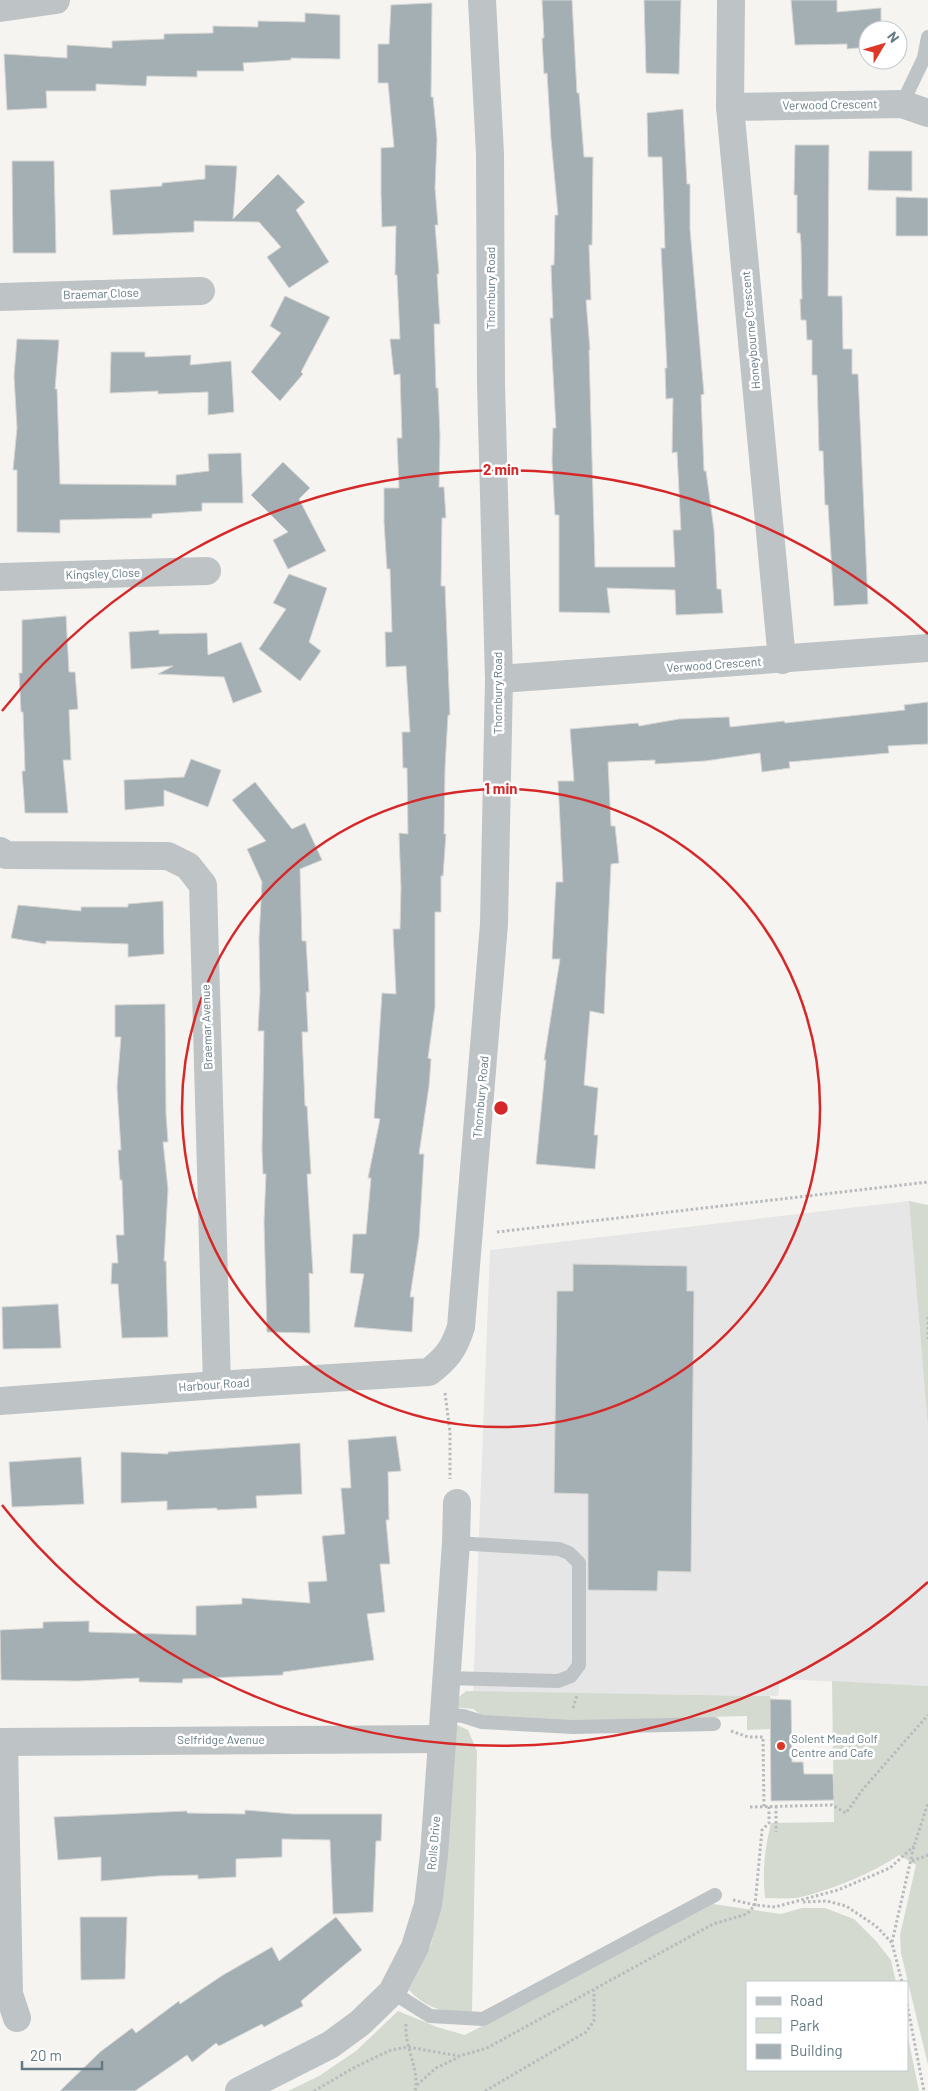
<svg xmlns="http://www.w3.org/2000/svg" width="928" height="2091" viewBox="0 0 928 2091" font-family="Barlow,sans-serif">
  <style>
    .built { fill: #e5e6e5 }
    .green { fill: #d5dad0 }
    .building { fill: #a4afb3; stroke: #d6d6d4 }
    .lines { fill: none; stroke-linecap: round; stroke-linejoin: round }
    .path { stroke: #b8bbbd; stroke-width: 3; stroke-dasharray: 2.5 2.5; stroke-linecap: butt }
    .lane { stroke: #bec3c5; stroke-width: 14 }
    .street { stroke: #bec3c5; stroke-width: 28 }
    .ring { fill: none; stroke: #d62828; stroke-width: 2.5 }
    .poi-dot { fill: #de3728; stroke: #fff; stroke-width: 2 }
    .labels { text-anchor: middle; stroke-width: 5; stroke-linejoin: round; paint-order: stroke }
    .street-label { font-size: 12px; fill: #647982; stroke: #fff }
    .poi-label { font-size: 12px; fill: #647982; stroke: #fff; text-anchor: start }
    .centre { fill: #d62828; stroke: #fff; stroke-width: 2.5 }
    .ring-label { font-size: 15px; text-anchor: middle; font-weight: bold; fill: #d62828; stroke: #fff; stroke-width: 5; stroke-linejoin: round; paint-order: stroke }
  </style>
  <rect width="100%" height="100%" fill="#f5f4f1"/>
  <path class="built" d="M 909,1201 L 928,1428 L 928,1686 L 780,1679 L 778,1696 L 473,1692 L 490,1250 Z"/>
  <g class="green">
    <path d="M 909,1201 L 928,1205 L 928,1428 Z"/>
    <path d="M 832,1681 L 928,1686 L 928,2065 L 901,1953 L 900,1935 L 916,1865 L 899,1855 C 873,1873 827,1892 796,1898 C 786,1899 775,1898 765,1898 C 762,1873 765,1847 771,1823 L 834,1822 Z"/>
    <path d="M 466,1691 L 770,1696 L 771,1729 L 747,1730 L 747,1716 L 568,1721 L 484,1717 L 473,1709 L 454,1707 L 460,1696 Z"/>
    <path d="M 455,1724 L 468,1730 L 477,1751 L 472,2012 C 448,2015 425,2008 409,1990 L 431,1945 L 441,1902 Z"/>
    <path d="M 713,1904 L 781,1914 L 802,1908 L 825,1908 L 854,1919 L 876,1941 L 891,1960 L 896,1982 L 747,1982 L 747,2070 L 907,2070 L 907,2033 L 919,2091 L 288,2091 L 319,2076 L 356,2051 L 398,2011 L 437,2027 L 465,2035 Z"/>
  </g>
  <g class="building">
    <path d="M 542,0 L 572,0 L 577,93 L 579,93 L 584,157 L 593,157 L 592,245 L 589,245 L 591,300 L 586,300 L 590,350 L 589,350 L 595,567 L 675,567 L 673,530 L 681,530 L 677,452 L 672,453 L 673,398 L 666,399 L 665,368 L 667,368 L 661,248 L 665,248 L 662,157 L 648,157 L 647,113 L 683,109 L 687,184 L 690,184 L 690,229 L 704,394 L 701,395 L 704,471 L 706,471 L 714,530 L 717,589 L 721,589 L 723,613 L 676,615 L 675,590 L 607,588 L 610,613 L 559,612 L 559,515 L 555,515 L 552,461 L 553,428 L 556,428 L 550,318 L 553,318 L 551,265 L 554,265 L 555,215 L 558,215 L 551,139 L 547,73 L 544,74 L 542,38 L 544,38 Z"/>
    <path d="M 644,0 L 681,0 L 679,74 L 646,73 Z"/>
    <path d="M 791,0 L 837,0 L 837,12 L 881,8 L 881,30 L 868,30 L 868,47 L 847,49 L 847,44 L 795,45 Z"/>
    <path d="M 432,3 L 431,97 L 433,97 L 437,139 L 435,188 L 438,225 L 435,225 L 439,274 L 437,274 L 440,324 L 434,324 L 436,388 L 438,388 L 440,436 L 439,487 L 444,487 L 446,518 L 442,518 L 441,586 L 445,586 L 450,715 L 448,715 L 445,768 L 444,834 L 446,834 L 443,876 L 441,876 L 441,912 L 435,912 L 435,1007 L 428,1058 L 431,1059 L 429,1086 L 419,1154 L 424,1154 L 419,1238 L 410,1297 L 414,1297 L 412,1332 L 354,1327 L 364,1274 L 350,1273 L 353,1234 L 366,1234 L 371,1178 L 368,1178 L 380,1119 L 374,1118 L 382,993 L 396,994 L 393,929 L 400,929 L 401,888 L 399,833 L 408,834 L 407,768 L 403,768 L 402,732 L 410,732 L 406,666 L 386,667 L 385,632 L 392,632 L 390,569 L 387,569 L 384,522 L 384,488 L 399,488 L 397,438 L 402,438 L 400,374 L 394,375 L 390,339 L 400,339 L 397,275 L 395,275 L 396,226 L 382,227 L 381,193 L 381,148 L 394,147 L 388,83 L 378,83 L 378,44 L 389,44 L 391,5 Z"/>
    <path d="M 305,13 L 340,15 L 340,59 L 291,58 L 291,60 L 243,63 L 244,71 L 197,71 L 197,77 L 147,76 L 146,86 L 96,84 L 96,91 L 46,91 L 47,108 L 7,110 L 4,54 L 67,58 L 67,45 L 112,48 L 112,41 L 164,39 L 164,34 L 213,33 L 213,26 L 258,27 L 258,21 L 305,22 Z"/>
    <path d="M 795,145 L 829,145 L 828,296 L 842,296 L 843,349 L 852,349 L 852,374 L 858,374 L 868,604 L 834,606 L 828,505 L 825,505 L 823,451 L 819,451 L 817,375 L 812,375 L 812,340 L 807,340 L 806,320 L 801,320 L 800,299 L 802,299 L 801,243 L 800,233 L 797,233 L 797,195 L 794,195 Z"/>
    <path d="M 869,151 L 912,151 L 912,191 L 868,190 Z"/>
    <path d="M 12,161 L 54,161 L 56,253 L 13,253 Z"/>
    <path d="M 205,165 L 237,166 L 233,219 L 278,174 L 305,202 L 296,210 L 329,262 L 289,288 L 267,257 L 281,247 L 259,222 L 194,221 L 194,232 L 113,235 L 110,190 L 162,186 L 162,183 L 205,179 Z"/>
    <path d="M 896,197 L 928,198 L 928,236 L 896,236 Z"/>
    <path d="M 285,296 L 330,317 L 301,372 L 303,374 L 280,401 L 251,372 L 281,333 L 270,326 Z"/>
    <path d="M 17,339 L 59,340 L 55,389 L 57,389 L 60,484 L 176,485 L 176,475 L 209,471 L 208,454 L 241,453 L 243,503 L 202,503 L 202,511 L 152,514 L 152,518 L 60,520 L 60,533 L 17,532 L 17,470 L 13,470 L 17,428 L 14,376 Z"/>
    <path d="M 111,352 L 145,352 L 145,357 L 191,355 L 190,365 L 231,361 L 234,412 L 208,415 L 208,392 L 158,394 L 158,391 L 110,393 Z"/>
    <path d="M 283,462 L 310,488 L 299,499 L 326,551 L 288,569 L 273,540 L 288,532 L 251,495 Z"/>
    <path d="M 289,574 L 327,588 L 309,642 L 321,651 L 300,681 L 259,649 L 286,609 L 273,603 Z"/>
    <path d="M 66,616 L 69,672 L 75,672 L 78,709 L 69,710 L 71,760 L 63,760 L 68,813 L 25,813 L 22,771 L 25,771 L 23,712 L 21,712 L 19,673 L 22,673 L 22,620 Z"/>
    <path d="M 159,630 L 159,634 L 207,633 L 208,655 L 241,642 L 262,692 L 233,703 L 224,677 L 158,674 L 173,666 L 131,669 L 129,632 Z"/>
    <path d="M 928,702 L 928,744 L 888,746 L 889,753 L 789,762 L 790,768 L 762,772 L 760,753 L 705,761 L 655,764 L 655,760 L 608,762 L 611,826 L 615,826 L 619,863 L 611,864 L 604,1014 L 590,1011 L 584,1085 L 598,1088 L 594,1135 L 598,1135 L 595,1169 L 536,1164 L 546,1060 L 544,1060 L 560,959 L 552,959 L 556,882 L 563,882 L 558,781 L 574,781 L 570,729 L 638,723 L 639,726 L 679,719 L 729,717 L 730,727 L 784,721 L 785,723 L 905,710 L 904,705 Z"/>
    <path d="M 191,759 L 221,770 L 208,807 L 164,790 L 164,806 L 125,810 L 124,780 L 184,777 Z"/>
    <path d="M 255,782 L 292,829 L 305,823 L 322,860 L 300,869 L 302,941 L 306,941 L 309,992 L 306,992 L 308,1032 L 302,1032 L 305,1106 L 307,1106 L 311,1174 L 307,1174 L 313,1274 L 309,1273 L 310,1333 L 267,1332 L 264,1222 L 266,1174 L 263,1174 L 262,1150 L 264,1031 L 258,1031 L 260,991 L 259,939 L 262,882 L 247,849 L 266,841 L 232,800 Z"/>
    <path d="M 163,901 L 164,954 L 128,957 L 128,944 L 46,941 L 46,944 L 11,938 L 18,905 L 81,911 L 81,907 L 128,907 L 128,904 Z"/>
    <path d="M 165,1004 L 166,1114 L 168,1142 L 163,1142 L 168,1189 L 164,1261 L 166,1261 L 168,1337 L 122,1338 L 118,1284 L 111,1284 L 112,1263 L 118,1263 L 116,1235 L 124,1235 L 122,1180 L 120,1180 L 118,1150 L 121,1150 L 117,1087 L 121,1037 L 115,1037 L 115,1005 Z"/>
    <path d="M 573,1264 L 687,1266 L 687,1291 L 694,1291 L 691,1572 L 658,1571 L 657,1591 L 588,1590 L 588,1494 L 554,1493 L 557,1291 L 573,1291 Z"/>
    <path d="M 58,1304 L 61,1348 L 3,1349 L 2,1307 Z"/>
    <path d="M 396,1436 L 401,1471 L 388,1472 L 389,1520 L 386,1520 L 390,1564 L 380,1564 L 385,1612 L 367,1614 L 374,1660 L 283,1672 L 283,1675 L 183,1679 L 182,1683 L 139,1682 L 139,1678 L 78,1681 L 1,1680 L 0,1630 L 43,1628 L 43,1622 L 89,1621 L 89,1632 L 196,1635 L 196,1606 L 242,1604 L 242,1598 L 310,1603 L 308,1582 L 327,1581 L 322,1536 L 345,1534 L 341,1488 L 351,1488 L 348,1440 Z"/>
    <path d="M 300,1443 L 302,1494 L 256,1496 L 257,1508 L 217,1510 L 217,1508 L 167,1510 L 167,1501 L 121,1503 L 121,1452 L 168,1454 L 168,1452 Z"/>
    <path d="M 81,1457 L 84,1504 L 12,1507 L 9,1462 Z"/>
    <path d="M 770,1699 L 791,1700 L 792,1762 L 803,1762 L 804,1774 L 833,1774 L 834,1800 L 771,1801 Z"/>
    <path d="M 245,1810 L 293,1814 L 382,1814 L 381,1841 L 376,1841 L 373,1912 L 333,1914 L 330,1840 L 282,1839 L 282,1857 L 236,1859 L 236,1877 L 198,1879 L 198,1875 L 157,1876 L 101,1881 L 101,1857 L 58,1860 L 54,1817 L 187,1811 L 187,1813 L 245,1814 Z"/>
    <path d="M 80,1917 L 127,1917 L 125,1979 L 81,1980 Z"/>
    <path d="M 336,1917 L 362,1950 L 301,2001 L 303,2006 L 264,2027 L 262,2024 L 219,2046 L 216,2043 L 192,2062 L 187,2055 L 135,2091 L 60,2091 L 100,2052 L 132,2028 L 136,2033 L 179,2001 L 180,2004 L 223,1975 L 272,1947 L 279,1961 Z"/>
  </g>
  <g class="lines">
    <g class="path">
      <path d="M 497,1232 L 928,1182"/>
      <path d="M 928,1317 L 928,1339"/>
      <path d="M 445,1393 L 450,1432 L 450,1479"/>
      <path d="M 573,1708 L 577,1695"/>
      <path d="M 731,1731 L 748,1737 L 763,1737 L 764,1807"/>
      <path d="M 776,1806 L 776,1832"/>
      <path d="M 750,1807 L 832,1805 L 846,1813 L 863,1789 L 928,1715"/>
      <path d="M 912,1861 L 928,1855"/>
      <path d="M 733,1900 L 755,1905 L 775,1907 L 838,1890 L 890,1868 L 914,1846"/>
      <path d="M 803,1902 L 827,1901 L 846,1906 L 876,1926 L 892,1943 L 902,1982"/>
      <path d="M 892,1942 L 914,1846 L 928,1803"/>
      <path d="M 907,2004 L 924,2091"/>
      <path d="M 406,2024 C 404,2047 420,2069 415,2091"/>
      <path d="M 417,2085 L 436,2068 L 459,2057"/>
      <path d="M 314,2091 L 357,2066 L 391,2050 L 408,2047 L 459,2056 L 487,2048 L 713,1924 L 747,1914 L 755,1905 L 762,1830 L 769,1823 L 769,1806"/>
      <path d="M 485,2091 L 586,2032 L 594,2021 L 594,1990"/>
    </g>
    <g class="lane">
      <path d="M 902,104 L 924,58 L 928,37"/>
      <path d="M 447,1678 L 558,1681 L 571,1676 L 579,1665 L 579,1563 L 569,1553 L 559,1549 L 456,1543"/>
      <path d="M 445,1714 L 463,1716 L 482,1722 L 573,1727 L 714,1724"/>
      <path d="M 392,1992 L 430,2016 L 483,2019 L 715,1895"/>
    </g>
    <g class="street">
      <path d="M 731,0 L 730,107 L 782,660"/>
      <path d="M 0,8 L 56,0"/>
      <path d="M 730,107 L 902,104 L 928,113"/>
      <path d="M 0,297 L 201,291"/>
      <path d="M 0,577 L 207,571"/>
      <path d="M 499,679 L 928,648"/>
      <path d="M 0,851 L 6,855 L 168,856 L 188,866 L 203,885 L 217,1385"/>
      <path d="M 0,1401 L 217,1385 L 429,1372 C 447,1358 454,1349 461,1327 L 494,924 L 499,679 L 491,384 L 490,154 L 482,0"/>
      <path d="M 0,1742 L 442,1739"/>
      <path d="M 4,1742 L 9,1994 L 17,2018"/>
      <path d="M 239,2091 L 330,2045 L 360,2023 L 392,1992 L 415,1947 L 428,1905 L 434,1855 L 456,1543 L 457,1503"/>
    </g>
  </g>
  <g class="ring">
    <circle cx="501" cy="1108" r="319"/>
    <path d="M928 1582A638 638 0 0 1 2 1505M2 711A638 638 0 0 1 928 634"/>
  </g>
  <circle class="poi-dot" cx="781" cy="1746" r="5"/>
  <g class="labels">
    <g class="street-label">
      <text transform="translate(830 105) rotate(-1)" y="4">Verwood Crescent</text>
      <text transform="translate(491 288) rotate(-90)" y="4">Thornbury Road</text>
      <text transform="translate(101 294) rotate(-2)" y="4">Braemar Close</text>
      <text transform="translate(751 330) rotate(-95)" y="4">Honeybourne Crescent</text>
      <text transform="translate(103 574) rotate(-2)" y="4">Kingsley Close</text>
      <text transform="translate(714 665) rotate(-4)" y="4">Verwood Crescent</text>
      <text transform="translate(498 693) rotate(-90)" y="4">Thornbury Road</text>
      <text transform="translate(207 1027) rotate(-92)" y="4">Braemar Avenue</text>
      <text transform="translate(481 1097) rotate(-85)" y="4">Thornbury Road</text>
      <text transform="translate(214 1385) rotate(-4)" y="4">Harbour Road</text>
      <text x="221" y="1744">Selfridge Avenue</text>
      <text transform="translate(434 1843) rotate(-85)" y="4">Rolls Drive</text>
    </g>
    <g class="poi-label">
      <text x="791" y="1743">Solent Mead Golf<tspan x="791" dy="14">Centre and Cafe</tspan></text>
    </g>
  </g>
  <circle cx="501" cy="1108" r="8" class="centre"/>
  <g class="ring-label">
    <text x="501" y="475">2 min</text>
    <text x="501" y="794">1 min</text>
  </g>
  <rect x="746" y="1981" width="162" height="90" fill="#ffffff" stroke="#c1c9cd"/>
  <rect x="756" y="1997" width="25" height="8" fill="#bec3c5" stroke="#c1c9cd"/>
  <text x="790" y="2006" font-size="15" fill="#647982">Road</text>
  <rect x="756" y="2018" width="25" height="15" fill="#d5dad0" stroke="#c1c9cd"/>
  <text x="790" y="2031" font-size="15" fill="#647982">Park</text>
  <rect x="756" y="2044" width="25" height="15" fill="#a4afb3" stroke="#c1c9cd"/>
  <text x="790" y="2056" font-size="15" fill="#647982">Building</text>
  <g transform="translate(883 45) rotate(52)"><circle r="24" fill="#ffffff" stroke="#c1c9cd"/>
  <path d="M0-4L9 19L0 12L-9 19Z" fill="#de3728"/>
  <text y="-8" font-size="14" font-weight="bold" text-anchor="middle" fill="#647982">N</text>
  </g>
  <path d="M22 2061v8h80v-8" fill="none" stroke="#647982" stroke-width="2.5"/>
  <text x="30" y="2061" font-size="15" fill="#647982" stroke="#ffffff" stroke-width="4" paint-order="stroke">20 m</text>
</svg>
